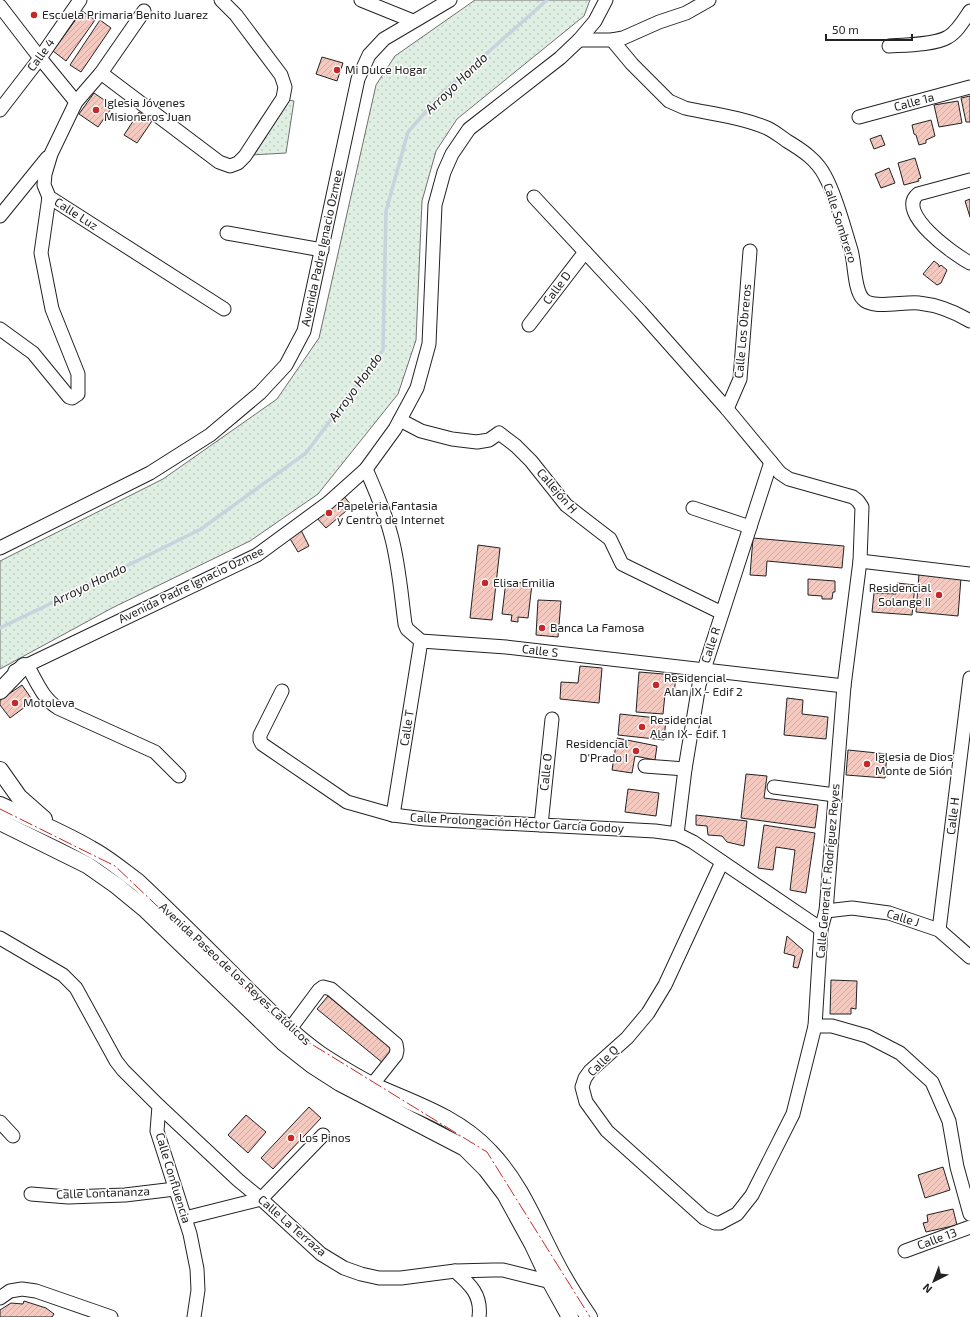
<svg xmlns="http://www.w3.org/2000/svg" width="970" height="1317" viewBox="0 0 970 1317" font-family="'Exo 2',sans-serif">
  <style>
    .park { fill: url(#park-dots); stroke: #6f6f6f }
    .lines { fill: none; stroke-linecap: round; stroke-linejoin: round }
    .stream { stroke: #c7d3dd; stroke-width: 3.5 }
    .building { fill: url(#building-hatch); stroke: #222 }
    .minor-casing { stroke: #222; stroke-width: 15 }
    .major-casing { stroke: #222; stroke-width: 18 }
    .minor { stroke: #fff; stroke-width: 13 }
    .major { stroke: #fff; stroke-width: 16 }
    .power { stroke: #c62828; stroke-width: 1; stroke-dasharray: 14 3 2 3; stroke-linecap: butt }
    .poi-dot { fill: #c62828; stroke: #fff; stroke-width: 1.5 }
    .labels { text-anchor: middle; stroke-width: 3; stroke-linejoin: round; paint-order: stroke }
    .poi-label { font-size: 12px; fill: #222; stroke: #fff; text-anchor: start }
    .street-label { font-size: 12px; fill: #222; stroke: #fff }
    .water-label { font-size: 13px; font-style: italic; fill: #222; stroke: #fff }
  </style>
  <defs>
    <pattern id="park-dots" width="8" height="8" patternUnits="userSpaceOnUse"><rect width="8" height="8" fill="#e0efe3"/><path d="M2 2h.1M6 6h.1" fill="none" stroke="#c0cdc2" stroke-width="1.8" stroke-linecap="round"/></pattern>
    <pattern id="building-hatch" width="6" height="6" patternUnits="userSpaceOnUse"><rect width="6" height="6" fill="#f3c9c0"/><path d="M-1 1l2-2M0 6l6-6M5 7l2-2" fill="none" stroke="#d0aca5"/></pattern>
  </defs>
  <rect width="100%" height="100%" fill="#fff"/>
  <g class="park">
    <path d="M 475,0 L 590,0 L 584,16 L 457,119 L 436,151 L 422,201 L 416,340 L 398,394 L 318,494 L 250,541 L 112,608 L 0,669 L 0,561 L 163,479 L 277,399 L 319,338 L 376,85 L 395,56 Z"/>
    <path d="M 288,100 L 294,101 L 286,153 L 251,155 Z"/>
  </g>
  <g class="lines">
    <path class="stream" d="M 0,628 L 58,600 L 201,529 L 306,453 L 383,350 L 386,211 L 408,132 L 442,93 L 547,0"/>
  </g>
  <g class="building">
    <path d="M 82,11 L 95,20 L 66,61 L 53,51 Z"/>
    <path d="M 100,20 L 111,28 L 81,72 L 70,65 Z"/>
    <path d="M 322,57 L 343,63 L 337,81 L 316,74 Z"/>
    <path d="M 94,93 L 113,106 L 98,127 L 79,114 Z"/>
    <path d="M 970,96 L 970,122 L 966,122 L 961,98 Z"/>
    <path d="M 958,101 L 962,123 L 939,127 L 934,105 Z"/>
    <path d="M 139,112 L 152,121 L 137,143 L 124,135 Z"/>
    <path d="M 931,120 L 935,136 L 926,140 L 926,143 L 919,145 L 916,135 L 914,134 L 912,125 Z"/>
    <path d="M 881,135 L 885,145 L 874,149 L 870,139 Z"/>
    <path d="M 915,158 L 921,178 L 918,179 L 919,181 L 904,185 L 898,163 Z"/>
    <path d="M 889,168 L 895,183 L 881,188 L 875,174 Z"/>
    <path d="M 970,199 L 970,217 L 965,201 Z"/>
    <path d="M 934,261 L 939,265 L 939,267 L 941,265 L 947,270 L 941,283 L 937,285 L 923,274 Z"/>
    <path d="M 342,494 L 352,506 L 326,528 L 315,516 Z"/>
    <path d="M 301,530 L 309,546 L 298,552 L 289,537 Z"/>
    <path d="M 753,538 L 844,546 L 842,568 L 767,561 L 766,576 L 750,575 Z"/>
    <path d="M 478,545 L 500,548 L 492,620 L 470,618 Z"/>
    <path d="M 919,574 L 961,578 L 958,616 L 916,612 Z"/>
    <path d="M 808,579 L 835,581 L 835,592 L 833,592 L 832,599 L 822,599 L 822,596 L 808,595 Z"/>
    <path d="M 506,581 L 532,584 L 528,618 L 518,617 L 518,622 L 511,621 L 512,615 L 502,614 Z"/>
    <path d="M 897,583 L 915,585 L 912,615 L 872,612 L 874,593 L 896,594 Z"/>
    <path d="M 538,600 L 561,601 L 558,637 L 536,635 Z"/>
    <path d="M 580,666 L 602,668 L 599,703 L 560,699 L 561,682 L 578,683 Z"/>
    <path d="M 639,672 L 676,675 L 674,695 L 665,694 L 663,714 L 636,712 Z"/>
    <path d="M 22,685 L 33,701 L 10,718 L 0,705 L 0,700 Z"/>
    <path d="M 787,698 L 803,700 L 802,714 L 828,717 L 826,739 L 784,735 Z"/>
    <path d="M 620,714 L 666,719 L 664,740 L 618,735 Z"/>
    <path d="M 617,738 L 657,746 L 655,760 L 635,756 L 632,773 L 612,770 Z"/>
    <path d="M 848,750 L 887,754 L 885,778 L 846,775 Z"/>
    <path d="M 746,774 L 767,776 L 764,798 L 818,805 L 815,828 L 741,818 Z"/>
    <path d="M 628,789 L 659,793 L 656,816 L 625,812 Z"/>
    <path d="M 696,815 L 747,821 L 744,846 L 727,842 L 722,836 L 708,835 L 707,826 L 696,825 Z"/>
    <path d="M 764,825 L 815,833 L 806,893 L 790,890 L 795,850 L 776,847 L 773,870 L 758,868 Z"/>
    <path d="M 787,936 L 803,950 L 798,968 L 793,967 L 795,956 L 784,953 Z"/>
    <path d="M 831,980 L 857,981 L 856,1009 L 851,1008 L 851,1014 L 830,1014 Z"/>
    <path d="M 328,996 L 400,1055 L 389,1068 L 317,1009 Z"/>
    <path d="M 309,1107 L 321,1118 L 273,1169 L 261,1158 Z"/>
    <path d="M 246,1115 L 266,1132 L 248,1153 L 228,1135 Z"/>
    <path d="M 943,1167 L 950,1190 L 925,1198 L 918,1175 Z"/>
    <path d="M 953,1209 L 957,1225 L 926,1232 L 923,1223 L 928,1222 L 927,1215 Z"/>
    <path d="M 24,1301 L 46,1308 L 54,1314 L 52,1317 L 0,1317 L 0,1310 L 11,1303 L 23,1304 Z"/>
  </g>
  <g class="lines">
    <g class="minor-casing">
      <g id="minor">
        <path d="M 361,0 L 413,21"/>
        <path d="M 0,6 L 40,58 L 76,102"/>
        <path d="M 144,11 L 101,73 L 76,102 L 51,154 L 45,174 L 44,185 L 49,197 L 224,309"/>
        <path d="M 579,40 L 612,40 L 623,38 L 659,22 L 686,13 L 709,0"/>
        <path d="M 612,40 L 632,64 L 669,101 L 685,108 C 712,114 741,117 767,128 C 774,131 781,137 787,141 C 802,150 817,160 825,176 C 837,198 843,225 851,250 C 855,263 854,290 863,299 C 872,310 905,301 919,303 C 937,305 955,312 970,321"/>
        <path d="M 889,46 C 904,45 935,45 948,37 C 957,32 964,20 970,11"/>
        <path d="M 101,73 L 219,162 L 230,166 L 238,163 L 245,156 L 283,98 L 285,87 L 281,75 L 236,15 L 221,0"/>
        <path d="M 0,110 L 40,58 L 80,0"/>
        <path d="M 859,117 L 970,87"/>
        <path d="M 970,180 L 918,194 C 895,213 955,255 970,263"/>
        <path d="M 534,197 L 640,311 L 727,409 L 780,473 L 789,479 L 853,497 L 858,501 L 862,507 L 860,561 L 844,686 L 826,911 L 821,929 L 815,1026 L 793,1114 L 752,1195 L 737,1214 L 720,1223 L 715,1223 L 704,1218 L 607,1131 L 586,1102 L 582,1087 L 585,1078 L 590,1071 L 627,1038 L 648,1013 L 665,985 L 722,862"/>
        <path d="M 0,216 L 47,158"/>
        <path d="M 227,233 L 322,250"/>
        <path d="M 529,325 L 585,252"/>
        <path d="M 0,329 L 33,353 L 69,397 L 72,398 L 78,394 L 78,374 L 52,309 L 41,253 L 49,197"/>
        <path d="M 727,409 L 740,379 L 750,251"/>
        <path d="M 400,420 L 421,431 L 452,439 L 477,442 L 489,440 L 499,433 L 516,446 L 531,461 L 566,505 L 610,539 L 622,564 L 722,613"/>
        <path d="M 366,469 C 375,490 385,512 391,535 C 399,564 401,594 405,624 L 407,629 L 421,641 L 506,647 L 844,686"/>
        <path d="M 693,508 L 750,527"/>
        <path d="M 0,548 L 150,473 L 210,435 L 260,393 L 286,365 L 304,331 L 358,79 L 369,55 L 384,39 L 450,0"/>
        <path d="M 860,561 L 970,574"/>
        <path d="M 27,665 C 36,680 42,698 58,708 L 155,752 L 179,776"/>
        <path d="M 15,671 L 257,555 L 328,503 L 366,469 L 395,429 L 417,388 L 429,344 L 435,205 L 444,172 L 452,154 L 469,129 L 560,58 L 579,40 L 595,21 L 606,0"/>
        <path d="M 282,691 L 260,735 L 260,740 L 262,744 L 347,802 L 393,815 L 425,819 L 655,831 L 677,834 L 693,842 L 821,929"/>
        <path d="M 645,766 L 685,769"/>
        <path d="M 774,787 L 835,795"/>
        <path d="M 393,815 L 421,641"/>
        <path d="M 541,825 L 552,719"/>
        <path d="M 677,834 L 685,769 L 699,685 L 771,462"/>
        <path d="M 826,911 L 852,908 L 889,913 L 939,930 L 970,957"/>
        <path d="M 939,930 L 970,678"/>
        <path d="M 0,938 L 63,975 L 76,988 L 116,1061 L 123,1070 L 159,1106 L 157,1131 L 190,1234 L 197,1269 L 198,1290 L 194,1317"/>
        <path d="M 815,1026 L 832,1026 L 867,1036 L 900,1053 L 932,1082 L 949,1121 L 957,1167 L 970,1214"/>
        <path d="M 290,1029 L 319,990 L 323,987 L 331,989 L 396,1044 L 397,1050 L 396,1055 L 372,1085"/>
        <path d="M 159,1106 L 238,1180 L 261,1199 L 321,1254 L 344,1268 L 361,1274 L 379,1278 L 401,1278 L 455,1271 L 493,1270 L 503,1270 L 543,1280 L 550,1281 L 558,1278"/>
        <path d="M 0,1122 L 13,1136"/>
        <path d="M 31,1194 L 68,1197 L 125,1195 L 175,1189"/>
        <path d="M 185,1218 L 261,1199 L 323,1135"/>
        <path d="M 905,1251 L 970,1227"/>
        <path d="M 455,1271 C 470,1284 482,1295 479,1317"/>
        <path d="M 0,1298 L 10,1291 L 22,1289 L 36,1291 L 111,1317"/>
      </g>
    </g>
    <g class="major-casing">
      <g id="major">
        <path d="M 0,691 L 24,666"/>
        <path d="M 0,770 L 19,797 L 44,819"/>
        <path d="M 0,805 C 30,819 62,832 91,849 C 108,858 123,871 138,882 C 169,911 199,941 228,970 C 257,999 287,1031 321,1055 C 338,1066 355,1077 374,1086 C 415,1104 459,1118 490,1152 C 524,1187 539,1234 563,1276 C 571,1290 580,1304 589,1317"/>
        <path d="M 0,822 L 87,865 L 117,886 L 145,909 L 284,1043 L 312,1065 L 340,1083 L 465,1148 L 486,1169 L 505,1194 L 533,1245 L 550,1281 L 570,1317"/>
      </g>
    </g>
    <use href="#minor" class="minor"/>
    <use href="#major" class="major"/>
    <path class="power" d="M 0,809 L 115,866 L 287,1029 L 487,1152 L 590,1317"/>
  </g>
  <g class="poi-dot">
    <circle cx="34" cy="15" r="4"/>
    <circle cx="337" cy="70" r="4"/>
    <circle cx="96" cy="110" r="4"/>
    <circle cx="329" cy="513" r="4"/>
    <circle cx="485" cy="583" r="4"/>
    <circle cx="939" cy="595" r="4"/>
    <circle cx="542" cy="628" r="4"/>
    <circle cx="656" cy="685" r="4"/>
    <circle cx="15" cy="703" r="4"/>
    <circle cx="642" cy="727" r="4"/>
    <circle cx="636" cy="751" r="4"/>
    <circle cx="867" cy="764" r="4"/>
    <circle cx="291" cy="1138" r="4"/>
  </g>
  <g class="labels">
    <g class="poi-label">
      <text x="42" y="19">Escuela Primaria Benito Juarez</text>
      <text x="345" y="74">Mi Dulce Hogar</text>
      <text x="104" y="107">Iglesia Jóvenes<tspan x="104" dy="14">Misioneros Juan</tspan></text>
      <text x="337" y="510">Papeleria Fantasia<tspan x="337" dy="14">y Centro de Internet</tspan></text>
      <text x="493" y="587">Elisa Emilia</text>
      <text x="931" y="592" text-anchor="end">Residencial<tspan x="931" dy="14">Solange II</tspan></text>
      <text x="550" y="632">Banca La Famosa</text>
      <text x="664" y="682">Residencial<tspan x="664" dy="14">Alan IX - Edif 2</tspan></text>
      <text x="23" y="707">Motoleva</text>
      <text x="650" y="724">Residencial<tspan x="650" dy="14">Alan IX- Edif. 1</tspan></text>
      <text x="628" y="748" text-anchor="end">Residencial<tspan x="628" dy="14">D'Prado I</tspan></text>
      <text x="875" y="761">Iglesia de Dios<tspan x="875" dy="14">Monte de Sión</tspan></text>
      <text x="299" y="1142">Los Pinos</text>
    </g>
    <g class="street-label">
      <text transform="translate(41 55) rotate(-54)" y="4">Calle 4</text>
      <text transform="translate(914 102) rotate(-15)" y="4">Calle 1a</text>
      <text transform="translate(76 214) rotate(33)" y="4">Calle Luz</text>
      <text transform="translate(840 223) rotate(72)" y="4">Calle Sombrero</text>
      <text transform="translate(322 248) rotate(-78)" y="4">Avenida Padre Ignacio Ozmee</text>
      <text transform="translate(557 288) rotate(-53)" y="4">Calle D</text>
      <text transform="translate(743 331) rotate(-85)" y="4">Calle Los Obreros</text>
      <text transform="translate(557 491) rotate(49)" y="4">Callejón H</text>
      <text transform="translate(191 585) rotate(-26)" y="4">Avenida Padre Ignacio Ozmee</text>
      <text transform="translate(711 645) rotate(-72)" y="4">Calle R</text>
      <text transform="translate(540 651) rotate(7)" y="4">Calle S</text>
      <text transform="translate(407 728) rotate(-81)" y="4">Calle T</text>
      <text transform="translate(546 772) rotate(-84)" y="4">Calle O</text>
      <text transform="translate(953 816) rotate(-83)" y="4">Calle H</text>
      <text transform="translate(517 823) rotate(3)" y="4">Calle Prolongación Héctor García Godoy</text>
      <text transform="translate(828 871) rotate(-85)" y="4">Calle General F. Rodríguez Reyes</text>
      <text transform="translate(903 918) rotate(17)" y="4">Calle J</text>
      <text transform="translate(235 974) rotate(43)" y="4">Avenida Paseo de los Reyes Católicos</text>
      <text transform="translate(603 1061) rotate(-44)" y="4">Calle Q</text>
      <text transform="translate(173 1178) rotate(73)" y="4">Calle Confluencia</text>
      <text transform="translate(103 1193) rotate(-2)" y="4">Calle Lontananza</text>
      <text transform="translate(292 1226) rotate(41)" y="4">Calle La Terraza</text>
      <text transform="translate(937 1239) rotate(-20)" y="4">Calle 13</text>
    </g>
    <g class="water-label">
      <text transform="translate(456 83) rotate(-44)" y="5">Arroyo Hondo</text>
      <text transform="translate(355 387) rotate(-54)" y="5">Arroyo Hondo</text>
      <text transform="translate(89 584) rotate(-26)" y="5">Arroyo Hondo</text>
    </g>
  </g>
  <g transform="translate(934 1281) rotate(222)" stroke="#ffffff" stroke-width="3" paint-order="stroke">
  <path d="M0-3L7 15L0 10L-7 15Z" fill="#222222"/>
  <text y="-6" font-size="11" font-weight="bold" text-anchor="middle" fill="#222222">N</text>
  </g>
  <path d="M826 34v6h86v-6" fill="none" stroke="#222222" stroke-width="2"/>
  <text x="832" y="34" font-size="12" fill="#222222" stroke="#ffffff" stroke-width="3" paint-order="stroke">50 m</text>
</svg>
